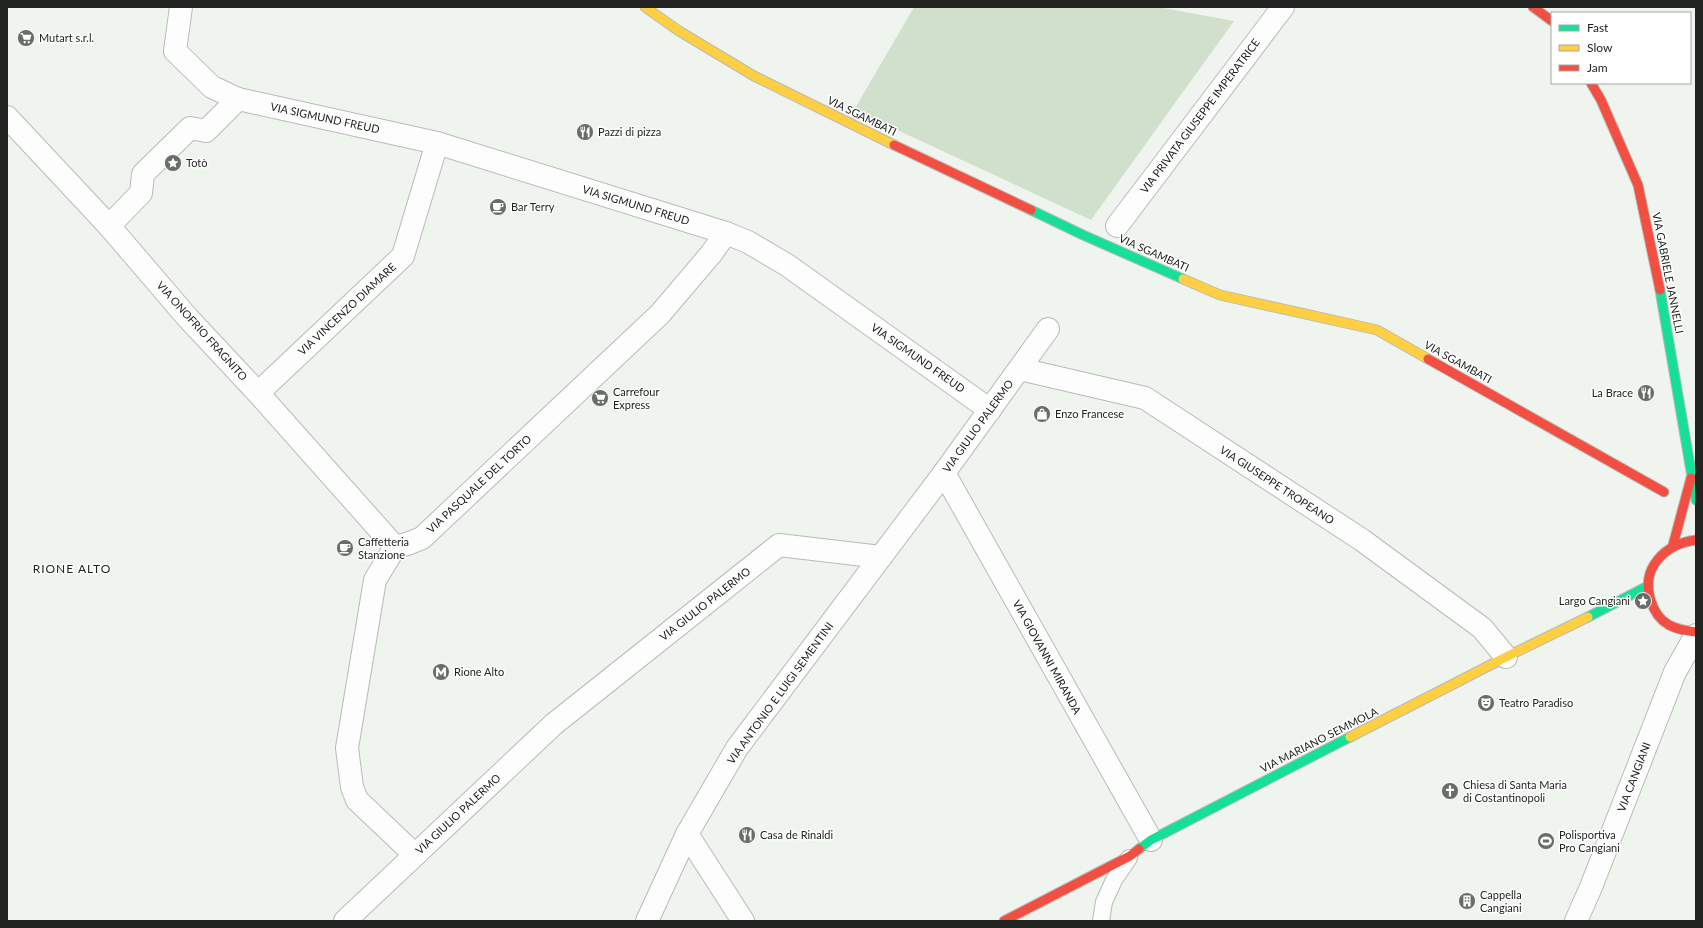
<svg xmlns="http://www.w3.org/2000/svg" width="1703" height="928" viewBox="0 0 1703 928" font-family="Lato,sans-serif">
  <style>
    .grass { fill: #d0e0cd }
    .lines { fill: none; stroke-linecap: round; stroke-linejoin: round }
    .lane-casing { stroke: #b8bbb7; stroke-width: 18 }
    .street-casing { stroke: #b8bbb7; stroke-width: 24 }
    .fast-casing { stroke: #b8bbb7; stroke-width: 11 }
    .slow-casing { stroke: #b8bbb7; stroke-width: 11 }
    .jam-casing { stroke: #b8bbb7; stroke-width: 11 }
    .lane { stroke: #fdfdfd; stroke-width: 16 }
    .street { stroke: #fdfdfd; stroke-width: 22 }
    .fast { stroke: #16e098; stroke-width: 9 }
    .slow { stroke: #ffcf43; stroke-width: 9 }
    .jam { stroke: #f24e42; stroke-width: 9 }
    .labels { text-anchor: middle; stroke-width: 3; stroke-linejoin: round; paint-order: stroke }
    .poi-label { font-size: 11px; fill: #212321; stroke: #fff; text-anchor: start }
    .street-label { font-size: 11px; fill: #212321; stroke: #fff }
    .neighbourhood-label { font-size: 12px; letter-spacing: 1px; fill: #212321; stroke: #fff }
  </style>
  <rect width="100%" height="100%" fill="#f0f4ef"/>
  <path class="grass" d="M 914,7 L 1158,7 L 1234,21 L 1091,220 L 854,110 Z"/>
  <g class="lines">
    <g class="lane-casing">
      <path id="lane" d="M 1101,921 L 1104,902 L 1114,880 L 1129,858"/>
    </g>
    <g class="street-casing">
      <g id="street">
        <path d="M 181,7 L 175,51 L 212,87 L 238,99 L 437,143 L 726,233 L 748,242 L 787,265 L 990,410"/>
        <path d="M 7,117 L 109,226 L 187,317 L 258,393 L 395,547"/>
        <path d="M 109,226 L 141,193 L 143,174 L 190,128 L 206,131 L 238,99"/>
        <path d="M 1117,226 L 1283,7"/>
        <path d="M 1020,369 L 1145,398 L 1362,540 L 1482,628 L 1506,657"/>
        <path d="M 258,393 L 403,256 L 437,143"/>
        <path d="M 944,473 L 1151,840"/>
        <path d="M 687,834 L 743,921"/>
        <path d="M 415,855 L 357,800 L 352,787 L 347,748 L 375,580 L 395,547 L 407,544 L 422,538 L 660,314 L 711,254 L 726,233"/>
        <path d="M 345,921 L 554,724 L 779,545 L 881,557"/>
        <path d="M 647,921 L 687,834 L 737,748 L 944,473 L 1048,329"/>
        <path d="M 1576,921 L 1591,887 L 1675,672 L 1696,635"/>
      </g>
    </g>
    <g class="fast-casing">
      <g id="fast">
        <path d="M 1031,210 L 1083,235 L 1183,279"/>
        <path d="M 1660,290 L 1696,500"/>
        <path d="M 1588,617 L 1648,586"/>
        <path d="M 1139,849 L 1151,840 L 1350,737"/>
      </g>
    </g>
    <g class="slow-casing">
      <g id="slow">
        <path d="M 645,7 L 679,31 L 754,76 L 894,145"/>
        <path d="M 1183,279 L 1220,295 L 1377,330 L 1428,359"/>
        <path d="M 1350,737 L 1506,657 L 1588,617"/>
      </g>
    </g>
    <g class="jam-casing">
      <g id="jam">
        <path d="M 1533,7 L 1552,21"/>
        <path d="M 1591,83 L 1601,100 L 1638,185 L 1660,290"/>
        <path d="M 894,145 L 1031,210"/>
        <path d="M 1428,359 L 1664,492"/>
        <path d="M 1696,540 C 1665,544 1640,568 1651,601 C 1654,611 1660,620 1669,625 C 1678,630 1687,631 1696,632"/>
        <path d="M 1673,545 L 1691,478"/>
        <path d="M 1004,921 L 1130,856 L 1139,849"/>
      </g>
    </g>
    <use href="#lane" class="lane"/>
    <use href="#street" class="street"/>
    <use href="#fast" class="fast"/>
    <use href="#slow" class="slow"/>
    <use href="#jam" class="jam"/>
  </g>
  <defs>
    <g id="supermarket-disc" transform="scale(0.9)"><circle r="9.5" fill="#696c69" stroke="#fff"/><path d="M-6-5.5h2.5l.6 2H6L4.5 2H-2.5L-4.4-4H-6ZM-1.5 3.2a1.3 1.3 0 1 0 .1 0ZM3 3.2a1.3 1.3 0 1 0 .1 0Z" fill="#fff"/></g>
    <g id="restaurant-disc" transform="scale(0.9)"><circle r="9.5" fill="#696c69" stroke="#fff"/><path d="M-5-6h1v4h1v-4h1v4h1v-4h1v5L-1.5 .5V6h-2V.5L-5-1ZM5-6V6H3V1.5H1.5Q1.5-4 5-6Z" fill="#fff"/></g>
    <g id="sight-disc" transform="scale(0.9)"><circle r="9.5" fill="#696c69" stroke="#fff"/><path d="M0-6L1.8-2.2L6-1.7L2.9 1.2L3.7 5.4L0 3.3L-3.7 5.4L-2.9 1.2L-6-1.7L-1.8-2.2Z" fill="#fff"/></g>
    <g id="cafe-disc" transform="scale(0.9)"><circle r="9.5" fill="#696c69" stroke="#fff"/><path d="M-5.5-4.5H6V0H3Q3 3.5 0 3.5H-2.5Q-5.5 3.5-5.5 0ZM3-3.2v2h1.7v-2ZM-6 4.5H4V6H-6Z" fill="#fff"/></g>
    <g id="shop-disc" transform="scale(0.9)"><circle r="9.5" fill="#696c69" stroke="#fff"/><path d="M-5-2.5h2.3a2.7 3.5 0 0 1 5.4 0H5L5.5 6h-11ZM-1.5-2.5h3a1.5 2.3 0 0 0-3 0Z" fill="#fff"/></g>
    <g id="metro-disc" transform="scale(0.9)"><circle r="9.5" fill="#696c69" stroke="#fff"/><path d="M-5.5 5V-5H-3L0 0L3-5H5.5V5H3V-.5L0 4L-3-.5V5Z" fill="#fff"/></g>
    <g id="theatre-disc" transform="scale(0.9)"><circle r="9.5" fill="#696c69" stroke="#fff"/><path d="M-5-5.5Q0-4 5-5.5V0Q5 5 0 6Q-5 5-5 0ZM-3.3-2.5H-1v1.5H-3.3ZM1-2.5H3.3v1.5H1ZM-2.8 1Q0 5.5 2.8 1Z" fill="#fff"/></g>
    <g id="church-disc" transform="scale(0.9)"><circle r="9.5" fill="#696c69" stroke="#fff"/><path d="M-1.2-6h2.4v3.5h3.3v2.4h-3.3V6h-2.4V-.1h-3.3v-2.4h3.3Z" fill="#fff"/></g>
    <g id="stadium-disc" transform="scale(0.9)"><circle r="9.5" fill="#696c69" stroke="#fff"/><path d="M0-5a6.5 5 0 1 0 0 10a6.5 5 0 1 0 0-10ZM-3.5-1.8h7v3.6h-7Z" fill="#fff"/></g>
    <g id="building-disc" transform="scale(0.9)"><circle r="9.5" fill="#696c69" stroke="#fff"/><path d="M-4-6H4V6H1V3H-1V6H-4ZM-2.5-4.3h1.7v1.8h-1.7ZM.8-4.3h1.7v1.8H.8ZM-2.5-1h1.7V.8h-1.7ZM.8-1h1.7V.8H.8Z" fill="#fff"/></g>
  </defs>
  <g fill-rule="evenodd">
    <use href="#supermarket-disc" x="26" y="38"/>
    <use href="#restaurant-disc" x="585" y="132"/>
    <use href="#sight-disc" x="173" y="163"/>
    <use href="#cafe-disc" x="498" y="207"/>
    <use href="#restaurant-disc" x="1646" y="393"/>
    <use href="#supermarket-disc" x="600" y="398"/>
    <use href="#shop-disc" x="1042" y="414"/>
    <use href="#cafe-disc" x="345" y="548"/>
    <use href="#sight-disc" x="1643" y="601"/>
    <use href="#metro-disc" x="441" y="672"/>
    <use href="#theatre-disc" x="1486" y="703"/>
    <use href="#church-disc" x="1450" y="791"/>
    <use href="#restaurant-disc" x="747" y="835"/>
    <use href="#stadium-disc" x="1546" y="841"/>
    <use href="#building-disc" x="1467" y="901"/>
  </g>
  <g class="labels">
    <g class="poi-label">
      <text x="39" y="42">Mutart s.r.l.</text>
      <text x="598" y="136">Pazzi di pizza</text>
      <text x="186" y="167">Totò</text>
      <text x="511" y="211">Bar Terry</text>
      <text x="613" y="396">Carrefour<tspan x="613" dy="13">Express</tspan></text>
      <text x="1633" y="397" text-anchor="end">La Brace</text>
      <text x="1055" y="418">Enzo Francese</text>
      <text x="358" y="546">Caffetteria<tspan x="358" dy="13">Stanzione</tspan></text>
      <text x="1630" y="605" text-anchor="end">Largo Cangiani</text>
      <text x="454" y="676">Rione Alto</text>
      <text x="1499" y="707">Teatro Paradiso</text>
      <text x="1463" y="789">Chiesa di Santa Maria<tspan x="1463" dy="13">di Costantinopoli</tspan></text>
      <text x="760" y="839">Casa de Rinaldi</text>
      <text x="1559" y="839">Polisportiva<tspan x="1559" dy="13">Pro Cangiani</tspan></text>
      <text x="1480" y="899">Cappella<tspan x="1480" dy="13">Cangiani</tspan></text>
    </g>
    <g class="street-label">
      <text transform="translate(862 116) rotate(26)" y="4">VIA SGAMBATI</text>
      <text transform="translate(1200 116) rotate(-53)" y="4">VIA PRIVATA GIUSEPPE IMPERATRICE</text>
      <text transform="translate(325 118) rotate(12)" y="4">VIA SIGMUND FREUD</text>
      <text transform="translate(636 205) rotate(17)" y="4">VIA SIGMUND FREUD</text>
      <text transform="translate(1154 253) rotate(24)" y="4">VIA SGAMBATI</text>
      <text transform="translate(1668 273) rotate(79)" y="4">VIA GABRIELE JANNELLI</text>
      <text transform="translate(347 309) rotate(-43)" y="4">VIA VINCENZO DIAMARE</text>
      <text transform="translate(202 331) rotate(48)" y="4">VIA ONOFRIO FRAGNITO</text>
      <text transform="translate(918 358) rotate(35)" y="4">VIA SIGMUND FREUD</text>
      <text transform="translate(1458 362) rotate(29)" y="4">VIA SGAMBATI</text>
      <text transform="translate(978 426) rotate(-54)" y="4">VIA GIULIO PALERMO</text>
      <text transform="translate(479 484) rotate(-43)" y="4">VIA PASQUALE DEL TORTO</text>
      <text transform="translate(1277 485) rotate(33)" y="4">VIA GIUSEPPE TROPEANO</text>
      <text transform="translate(705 604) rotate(-38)" y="4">VIA GIULIO PALERMO</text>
      <text transform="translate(1047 657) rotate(61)" y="4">VIA GIOVANNI MIRANDA</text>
      <text transform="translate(780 693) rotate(-54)" y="4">VIA ANTONIO E LUIGI SEMENTINI</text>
      <text transform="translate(1319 740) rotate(-27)" y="4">VIA MARIANO SEMMOLA</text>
      <text transform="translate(1634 777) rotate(-69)" y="4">VIA CANGIANI</text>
      <text transform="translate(458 814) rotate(-43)" y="4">VIA GIULIO PALERMO</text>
    </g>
    <g class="neighbourhood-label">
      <text x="72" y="573">RIONE ALTO</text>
    </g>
  </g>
  <rect width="1703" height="928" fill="none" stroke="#212321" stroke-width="16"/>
  <rect x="1551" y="12" width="140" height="72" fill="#ffffff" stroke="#a6a7a6"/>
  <rect x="1559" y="25" width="20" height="6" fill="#16e098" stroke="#a6a7a6"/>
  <text x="1587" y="32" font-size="12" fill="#212321">Fast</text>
  <rect x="1559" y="45" width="20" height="6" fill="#ffcf43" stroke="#a6a7a6"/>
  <text x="1587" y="52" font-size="12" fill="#212321">Slow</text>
  <rect x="1559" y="65" width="20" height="6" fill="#f24e42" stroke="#a6a7a6"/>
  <text x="1587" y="72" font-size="12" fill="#212321">Jam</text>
</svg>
